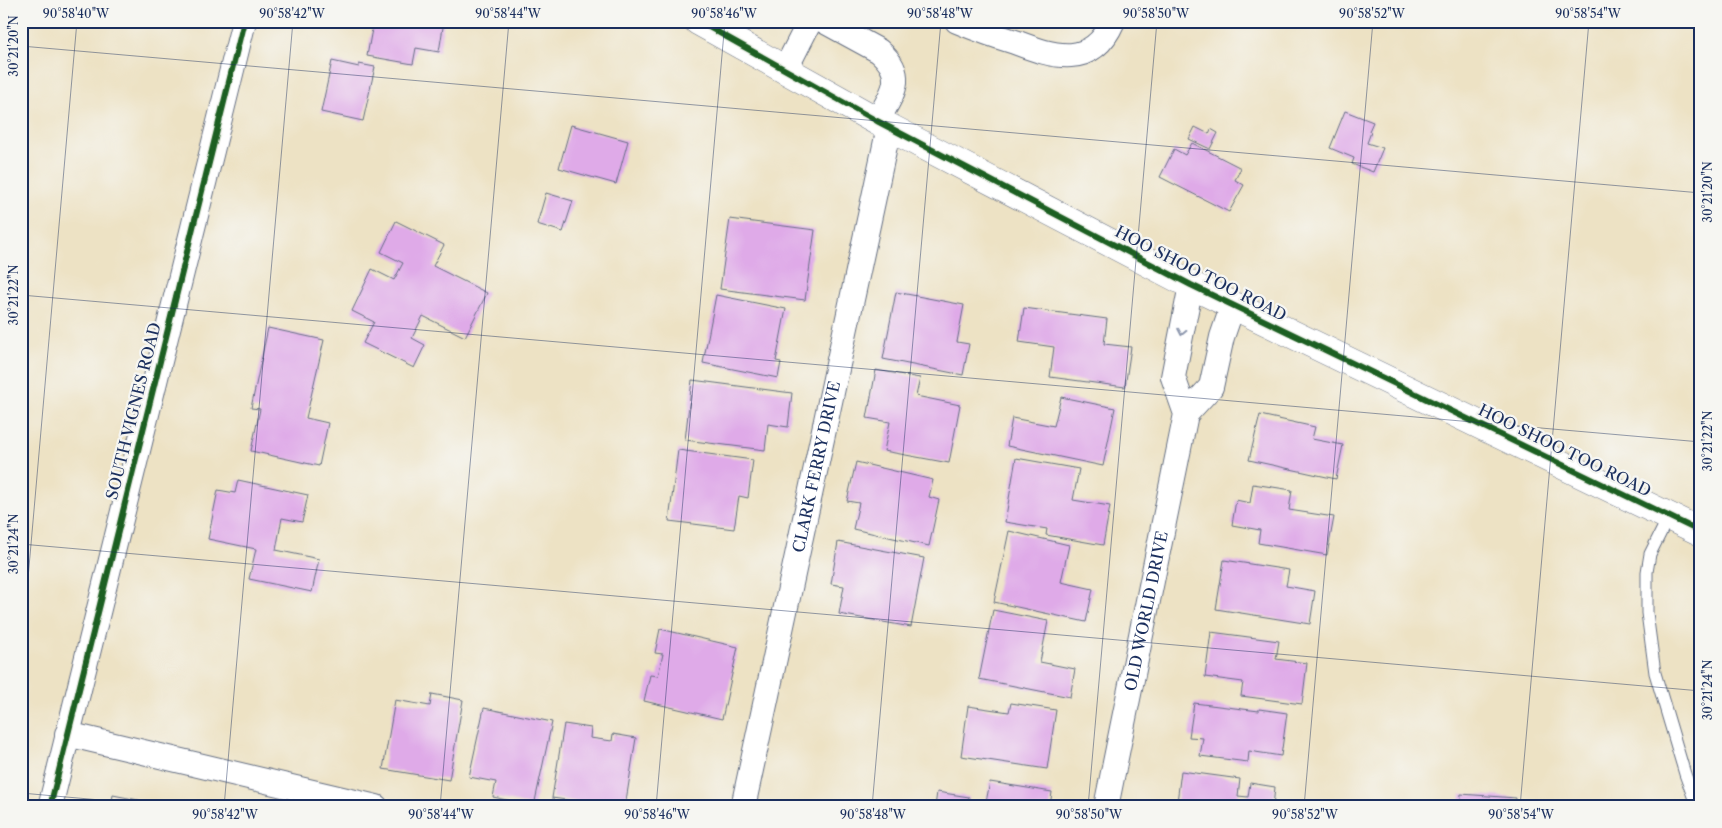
<svg xmlns="http://www.w3.org/2000/svg" width="1722" height="828" viewBox="0 0 1722 828" font-family="'Libre Caslon Text',serif">
  <style>
    .building { fill: #dfaae8 }
    .lines { fill: none; stroke-linecap: round; stroke-linejoin: round }
    .service-casing { stroke: #646e82; stroke-width: 13 }
    .minor-casing { stroke: #646e82; stroke-width: 26 }
    .tertiary-casing { stroke: #646e82; stroke-width: 29 }
    .service { stroke: #fff; stroke-width: 11 }
    .minor { stroke: #fff; stroke-width: 24 }
    .tertiary { stroke: #fff; stroke-width: 28 }
    .cycleway-casing { stroke: #f6f6f2; stroke-width: 9 }
    .cycleway { stroke: #1b5e20; stroke-width: 6 }
    .oneway { stroke: #8d97ae }
    .ticks { fill: none; stroke: #1b2f5e; stroke-width: 1; stroke-opacity: 0.45 }
    .labels { text-anchor: middle; stroke-width: 4.5; stroke-linejoin: round; paint-order: stroke }
    .street-label { font-size: 16px; fill: #1b2f5e; stroke: #f6f6f2 }
    .neatline { fill: none; stroke: #1b2f5e; stroke-width: 2 }
    .ticks-label { font-size: 12px; text-anchor: middle; fill: #1b2f5e }
  </style>
  <rect width="100%" height="100%" fill="#f6f6f2"/>
  <filter id="ink" filterUnits="userSpaceOnUse"><feTurbulence type="fractalNoise" baseFrequency=".02" numOctaves="2"/><feDisplacementMap in="SourceGraphic" scale="10" xChannelSelector="R" yChannelSelector="G"/><feConvolveMatrix kernelMatrix="1 2 1 2 8 2 1 2 1" color-interpolation-filters="sRGB"/></filter>
  <filter id="wash" filterUnits="userSpaceOnUse"><feTurbulence type="fractalNoise" baseFrequency=".0096" numOctaves="4" result="noise"/><feDisplacementMap in="SourceGraphic" scale="20" xChannelSelector="R" yChannelSelector="G"/><feGaussianBlur stdDeviation="1.12" result="paint"/><feColorMatrix in="noise" values="0 0 0 0 0 0 0 0 0 0 0 0 0 0 0 0 0 1.4 0 .05"/><feComposite in="paint" operator="in"/></filter>
  <g filter="url(#wash)">
    <rect width="100%" height="100%" fill="#ede2c4"/>
    <g id="blocks">
      <g class="building">
        <path d="M 361,21 L 444,21 L 439,52 L 416,48 L 413,64 L 367,56 L 372,29 L 360,27 Z"/>
        <path d="M 332,61 L 359,67 L 359,64 L 375,67 L 363,121 L 321,112 Z"/>
        <path d="M 1345,111 L 1373,122 L 1369,131 L 1371,132 L 1367,143 L 1383,148 L 1373,172 L 1352,164 L 1354,158 L 1330,148 Z"/>
        <path d="M 571,125 L 628,141 L 616,184 L 559,168 Z"/>
        <path d="M 1195,127 L 1209,134 L 1211,129 L 1218,133 L 1210,149 L 1189,139 Z"/>
        <path d="M 1192,143 L 1241,168 L 1235,180 L 1244,185 L 1229,212 L 1160,177 L 1174,149 L 1185,155 Z"/>
        <path d="M 546,193 L 573,201 L 563,232 L 537,224 Z"/>
        <path d="M 730,219 L 815,230 L 805,300 L 720,289 Z"/>
        <path d="M 396,221 L 444,245 L 433,266 L 487,293 L 465,337 L 423,316 L 412,338 L 425,345 L 414,368 L 363,343 L 374,322 L 352,311 L 372,269 L 394,280 L 403,263 L 381,252 Z"/>
        <path d="M 896,292 L 964,305 L 957,342 L 969,344 L 963,375 L 883,359 Z"/>
        <path d="M 716,295 L 786,309 L 776,361 L 781,362 L 778,378 L 703,363 Z"/>
        <path d="M 1024,308 L 1107,319 L 1104,344 L 1131,347 L 1125,387 L 1050,377 L 1054,347 L 1019,342 Z"/>
        <path d="M 268,328 L 324,340 L 306,418 L 328,423 L 319,466 L 251,451 L 260,409 L 251,408 Z"/>
        <path d="M 876,370 L 920,378 L 916,396 L 960,405 L 949,463 L 884,451 L 890,422 L 867,418 Z"/>
        <path d="M 692,380 L 792,393 L 788,427 L 768,424 L 765,450 L 685,440 Z"/>
        <path d="M 1061,397 L 1115,408 L 1103,466 L 1007,446 L 1012,418 L 1054,426 Z"/>
        <path d="M 1260,415 L 1315,427 L 1312,439 L 1343,445 L 1336,479 L 1249,460 Z"/>
        <path d="M 678,450 L 753,460 L 748,498 L 739,496 L 734,529 L 669,521 Z"/>
        <path d="M 1016,458 L 1079,469 L 1073,500 L 1110,506 L 1103,545 L 1046,535 L 1047,529 L 1005,522 Z"/>
        <path d="M 856,462 L 933,480 L 929,497 L 939,500 L 929,546 L 853,529 L 859,503 L 847,501 Z"/>
        <path d="M 238,480 L 308,495 L 302,522 L 282,518 L 276,550 L 319,559 L 312,592 L 249,579 L 256,549 L 208,539 L 218,490 L 235,493 Z"/>
        <path d="M 1253,484 L 1292,490 L 1289,510 L 1334,517 L 1327,555 L 1258,543 L 1260,530 L 1232,525 L 1236,500 L 1250,503 Z"/>
        <path d="M 1009,531 L 1069,545 L 1061,582 L 1093,589 L 1086,622 L 994,602 Z"/>
        <path d="M 838,542 L 924,558 L 911,627 L 839,614 L 844,586 L 831,584 Z"/>
        <path d="M 1224,560 L 1289,570 L 1286,586 L 1315,591 L 1310,624 L 1216,609 Z"/>
        <path d="M 993,610 L 1048,621 L 1040,662 L 1075,669 L 1070,697 L 979,679 Z"/>
        <path d="M 660,629 L 738,647 L 722,719 L 644,701 L 650,675 L 658,676 L 663,654 L 655,653 Z"/>
        <path d="M 1211,632 L 1279,641 L 1276,659 L 1307,663 L 1302,704 L 1241,696 L 1243,682 L 1205,677 Z"/>
        <path d="M 432,694 L 463,700 L 449,780 L 383,769 L 395,700 L 430,706 Z"/>
        <path d="M 1011,703 L 1056,710 L 1047,769 L 961,756 L 968,706 L 1009,712 Z"/>
        <path d="M 1194,703 L 1259,711 L 1259,709 L 1287,713 L 1281,756 L 1249,751 L 1248,762 L 1200,756 L 1203,738 L 1189,737 Z"/>
        <path d="M 484,708 L 552,722 L 534,806 L 493,797 L 496,782 L 469,777 Z"/>
        <path d="M 564,724 L 591,728 L 590,738 L 612,741 L 613,734 L 636,738 L 625,807 L 579,807 L 580,802 L 552,798 Z"/>
        <path d="M 1181,771 L 1240,779 L 1238,796 L 1248,797 L 1250,783 L 1275,787 L 1273,807 L 1207,807 L 1177,802 Z"/>
        <path d="M 990,782 L 1052,792 L 1050,807 L 985,807 Z"/>
        <path d="M 937,792 L 969,797 L 967,807 L 935,807 Z"/>
        <path d="M 1461,794 L 1516,798 L 1515,807 L 1460,807 Z"/>
        <path d="M 113,795 L 164,805 L 163,807 L 111,807 Z"/>
      </g>
    </g>
  </g>
  <g filter="url(#ink)">
    <use href="#blocks" fill-opacity="0" stroke="#646e82" stroke-width="1"/>
    <g class="lines">
      <g class="service-casing">
        <path id="service" d="M 1669,516 L 1650,554 L 1647,572 L 1647,613 L 1655,673 L 1685,774 L 1697,807"/>
      </g>
      <g class="minor-casing">
        <g id="minor">
          <path d="M 824,21 L 879,51 C 908,76 892,94 877,121"/>
          <path d="M 957,21 C 976,29 995,36 1015,42 C 1054,57 1092,69 1113,21"/>
          <path d="M 785,70 L 810,21"/>
          <path d="M 1186,414 L 1211,387 L 1222,337 L 1233,305"/>
          <path d="M 67,734 L 376,807"/>
          <path d="M 50,807 L 244,21"/>
          <path id="s1" d="M 743,807 L 889,127"/>
          <path id="s2" d="M 1106,807 L 1186,414 L 1173,377 L 1191,285"/>
        </g>
      </g>
      <g class="tertiary-casing">
        <path id="tertiary" d="M 698,21 L 877,121 L 1191,285 L 1701,532"/>
      </g>
      <use href="#service" class="service"/>
      <use href="#minor" class="minor"/>
      <use href="#tertiary" class="tertiary"/>
      <g class="cycleway-casing">
        <g id="cycleway">
          <path d="M 698,21 L 877,121 L 1191,285 L 1701,532"/>
          <path d="M 50,807 L 244,21"/>
        </g>
      </g>
      <use href="#cycleway" class="cycleway"/>
    </g>
    <defs><path id="oneway-chevron" d="M-2-3.5L2.5 0L-2 3.5" fill="none" stroke-width="1.6" stroke-linecap="round" stroke-linejoin="round" transform="scale(1.25)"/></defs>
    <use class="oneway" href="#oneway-chevron" transform="translate(1182 332) rotate(101)"/>
  </g>
  <path class="ticks" d="M 21,46 L 1701,193M 21,295 L 1701,442M 21,544 L 1701,691M 21,658 L 77,21M 21,793 L 180,807M 224,807 L 293,21M 440,807 L 509,21M 656,807 L 725,21M 872,807 L 941,21M 1088,807 L 1157,21M 1304,807 L 1373,21M 1520,807 L 1589,21"/>
  <g class="labels">
    <g class="street-label">
      <text transform="translate(1201 273) rotate(27)" y="6">HOO SHOO TOO ROAD</text>
      <text transform="translate(133 411) rotate(-76)" y="6">SOUTH VIGNES ROAD</text>
      <text transform="translate(1565 450) rotate(26)" y="6">HOO SHOO TOO ROAD</text>
      <text dy="6" stroke="none"><textPath href="#s1" startOffset="348">CLARK FERRY DRIVE</textPath></text>
      <text dy="6" stroke="none"><textPath href="#s2" startOffset="200">OLD WORLD DRIVE</textPath></text>
    </g>
  </g>
  <rect width="1722" height="828" fill="none" stroke="#f6f6f2" stroke-width="55"/>
  <rect x="28" y="28" width="1666" height="772" class="neatline"/>
  <g class="ticks-label">
    <text x="76" y="18">90°58'40"W</text>
    <text x="292" y="18">90°58'42"W</text>
    <text x="508" y="18">90°58'44"W</text>
    <text x="724" y="18">90°58'46"W</text>
    <text x="940" y="18">90°58'48"W</text>
    <text x="1156" y="18">90°58'50"W</text>
    <text x="1372" y="18">90°58'52"W</text>
    <text x="1588" y="18">90°58'54"W</text>
    <text transform="translate(14 46) rotate(-90)" y="4">30°21'20"N</text>
    <text transform="translate(1708 192) rotate(-90)" y="4">30°21'20"N</text>
    <text transform="translate(14 295) rotate(-90)" y="4">30°21'22"N</text>
    <text transform="translate(1708 441) rotate(-90)" y="4">30°21'22"N</text>
    <text transform="translate(14 544) rotate(-90)" y="4">30°21'24"N</text>
    <text transform="translate(1708 690) rotate(-90)" y="4">30°21'24"N</text>
    <text x="225" y="819">90°58'42"W</text>
    <text x="441" y="819">90°58'44"W</text>
    <text x="657" y="819">90°58'46"W</text>
    <text x="873" y="819">90°58'48"W</text>
    <text x="1089" y="819">90°58'50"W</text>
    <text x="1305" y="819">90°58'52"W</text>
    <text x="1521" y="819">90°58'54"W</text>
  </g>
</svg>
